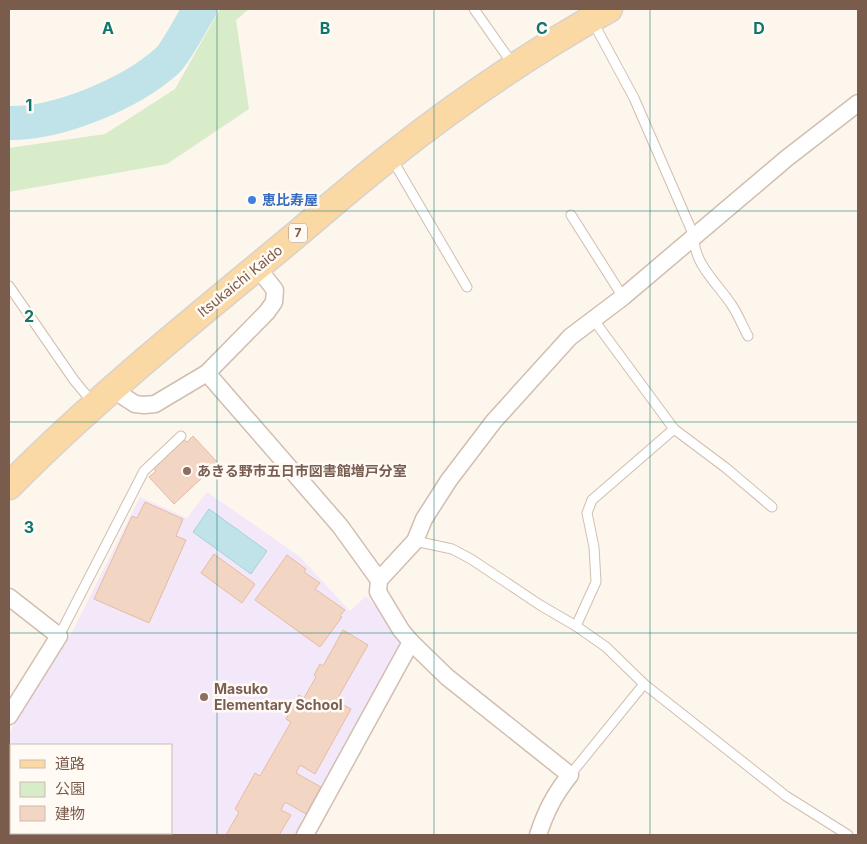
<svg xmlns="http://www.w3.org/2000/svg" width="867" height="844" viewBox="0 0 867 844" font-family="Inter,'Noto Sans JP',sans-serif">
  <style>
    .education { fill: #f3e8fa; fill-rule: evenodd }
    .green { fill: #d8ecc9 }
    .water { fill: #bfe3e8; stroke: #a5d3da }
    .lines { fill: none; stroke-linecap: round; stroke-linejoin: round }
    .river { stroke: #bfe3e8; stroke-width: 34 }
    .building { fill: #f3d5c3; stroke: #e6bba3 }
    .lane-casing { stroke: #d1beb0; stroke-width: 11 }
    .street-casing { stroke: #d1beb0; stroke-width: 19 }
    .primary-casing { stroke: #dad1cd; stroke-width: 29 }
    .lane { stroke: #fff; stroke-width: 9 }
    .street { stroke: #fff; stroke-width: 16 }
    .primary { stroke: #fbd9a5; stroke-width: 26 }
    .grid { fill: none; stroke: #0f766e; stroke-width: 1; stroke-opacity: 0.55 }
    .shop-dot { fill: #3f7fe0; stroke: #fffaf3; stroke-width: 2 }
    .education-dot { fill: #8d6e63; stroke: #fffaf3; stroke-width: 2 }
    .labels { text-anchor: middle; stroke-width: 5; stroke-linejoin: round; paint-order: stroke }
    .shield { fill: #fffaf3; stroke: #a28b7f; stroke-width: 1 }
    .shield-label { font-size: 12px; font-weight: bold; fill: #7a5c4d }
    .shop-label { font-size: 14px; font-weight: bold; fill: #366cbe; stroke: #fffaf3; text-anchor: start }
    .street-label { font-size: 14px; fill: #7a5c4d; stroke: #fffaf3 }
    .education-label { font-size: 14px; font-weight: bold; fill: #785e54; stroke: #fffaf3; text-anchor: start }
    .grid-label { font-size: 16px; text-anchor: middle; font-weight: bold; fill: #0f766e; stroke: #fffaf3; stroke-width: 5; stroke-linejoin: round; paint-order: stroke }
  </style>
  <rect width="100%" height="100%" fill="#fdf6ec"/>
  <path class="education" d="M 207,492 L 299,556 L 350,611 L 366,596 L 385,616 L 400,641 L 401,647 L 300,835 L 9,835 L 9,733 L 71,634 L 140,497 L 187,518 ZM 11,745 L 171,745 L 171,833 L 11,833 Z"/>
  <path class="green" d="M 220,9 L 249,9 L 236,20 L 249,109 L 167,164 L 9,192 L 9,148 L 105,134 L 175,89 Z"/>
  <path class="water" d="M 209,509 L 267,551 L 251,574 L 193,532 Z"/>
  <g class="lines">
    <path class="river" d="M 9,123 C 58,124 130,94 167,61 C 176,53 192,21 200,9"/>
  </g>
  <g class="building">
    <path d="M 193,436 L 218,463 L 174,504 L 149,477 L 156,471 L 153,468 L 184,440 L 187,442 Z"/>
    <path d="M 145,502 L 183,519 L 176,536 L 186,540 L 149,623 L 94,599 L 132,516 L 137,518 Z"/>
    <path d="M 214,554 L 255,584 L 242,603 L 201,573 Z"/>
    <path d="M 287,555 L 306,569 L 304,572 L 320,583 L 315,589 L 345,610 L 340,616 L 342,617 L 320,647 L 255,600 Z"/>
    <path d="M 343,630 L 368,645 L 336,701 L 351,709 L 315,774 L 300,765 L 296,773 L 321,787 L 306,814 L 285,802 L 281,810 L 291,815 L 279,835 L 226,835 L 239,812 L 235,809 L 255,773 L 260,776 L 291,722 L 286,719 L 299,695 L 304,698 L 316,677 L 314,675 L 320,664 L 323,666 Z"/>
  </g>
  <g class="lines">
    <g class="lane-casing">
      <g id="lane">
        <path d="M 474,9 L 514,66"/>
        <path d="M 593,22 L 634,98 L 694,236 C 693,263 717,283 731,304 C 738,314 742,325 748,336"/>
        <path d="M 392,159 L 467,287"/>
        <path d="M 571,215 L 623,297"/>
        <path d="M 9,286 L 74,380 L 93,403"/>
        <path d="M 593,319 L 674,429 L 726,468 L 772,507"/>
        <path d="M 415,541 L 452,549 L 471,559 L 540,605 L 576,626 L 606,647 L 644,684 L 786,796 L 848,835"/>
        <path d="M 576,626 L 596,582 L 594,547 L 587,513 L 592,500 L 674,429"/>
        <path d="M 59,636 L 144,471 L 181,436"/>
        <path d="M 570,775 L 644,684"/>
      </g>
    </g>
    <g class="street-casing">
      <g id="street">
        <path d="M 207,373 L 340,526 L 379,580"/>
        <path d="M 112,389 L 135,404 L 144,405 L 155,404 L 207,373 L 267,312 L 274,302 L 275,290 L 257,267"/>
        <path d="M 9,597 L 59,636 L 9,716"/>
        <path d="M 411,642 L 447,677 L 570,775 C 554,795 546,811 538,835"/>
        <path d="M 305,835 L 411,642 L 401,630 L 378,592 L 379,580 L 415,541 L 424,519 L 449,480 L 494,421 L 570,337 L 623,297 L 787,158 L 858,103"/>
      </g>
    </g>
    <g class="primary-casing">
      <path id="primary" d="M 9,486 C 91,403 182,329 273,254 C 312,222 351,187 391,156 C 460,101 533,52 609,9"/>
    </g>
    <use href="#lane" class="lane"/>
    <use href="#street" class="street"/>
    <use href="#primary" class="primary"/>
  </g>
  <path class="grid" d="M 217,9 L 217,835M 434,9 L 434,835M 650,9 L 650,835M 9,211 L 858,211M 9,422 L 858,422M 9,633 L 858,633"/>
  <circle class="shop-dot" cx="252" cy="200" r="5"/>
  <g class="education-dot">
    <circle cx="187" cy="471" r="5"/>
    <circle cx="204" cy="697" r="5"/>
  </g>
  <g class="labels">
    <rect class="shield" x="289" y="223.5" width="18" height="19" rx="4"/>
    <g class="shield-label">
      <text x="298" y="237">7</text>
    </g>
    <g class="shop-label">
      <text x="262" y="205">恵比寿屋</text>
    </g>
    <g class="street-label">
      <text transform="translate(240 281) rotate(-39)" y="5">Itsukaichi Kaido</text>
    </g>
    <g class="education-label">
      <text x="197" y="476">あきる野市五日市図書館増戸分室</text>
      <text x="214" y="694">Masuko<tspan x="214" dy="16">Elementary School</tspan></text>
    </g>
  </g>
  <g class="grid-label">
    <text x="108" y="34">A</text>
    <text x="325" y="34">B</text>
    <text x="542" y="34">C</text>
    <text x="759" y="34">D</text>
    <text x="29" y="111">1</text>
    <text x="29" y="322">2</text>
    <text x="29" y="533">3</text>
  </g>
  <rect width="867" height="844" fill="none" stroke="#7a5c4d" stroke-width="20"/>
  <rect x="10" y="744" width="162" height="90" fill="#fffaf3" stroke="#cabbb1"/>
  <rect x="20" y="760" width="25" height="8" fill="#fbd9a5" stroke="#cabbb1"/>
  <text x="55" y="769" font-size="15" fill="#7a5c4d">道路</text>
  <rect x="20" y="782" width="25" height="15" fill="#d8ecc9" stroke="#cabbb1"/>
  <text x="55" y="794" font-size="15" fill="#7a5c4d">公園</text>
  <rect x="20" y="806" width="25" height="15" fill="#f3d5c3" stroke="#cabbb1"/>
  <text x="55" y="819" font-size="15" fill="#7a5c4d">建物</text>
</svg>
